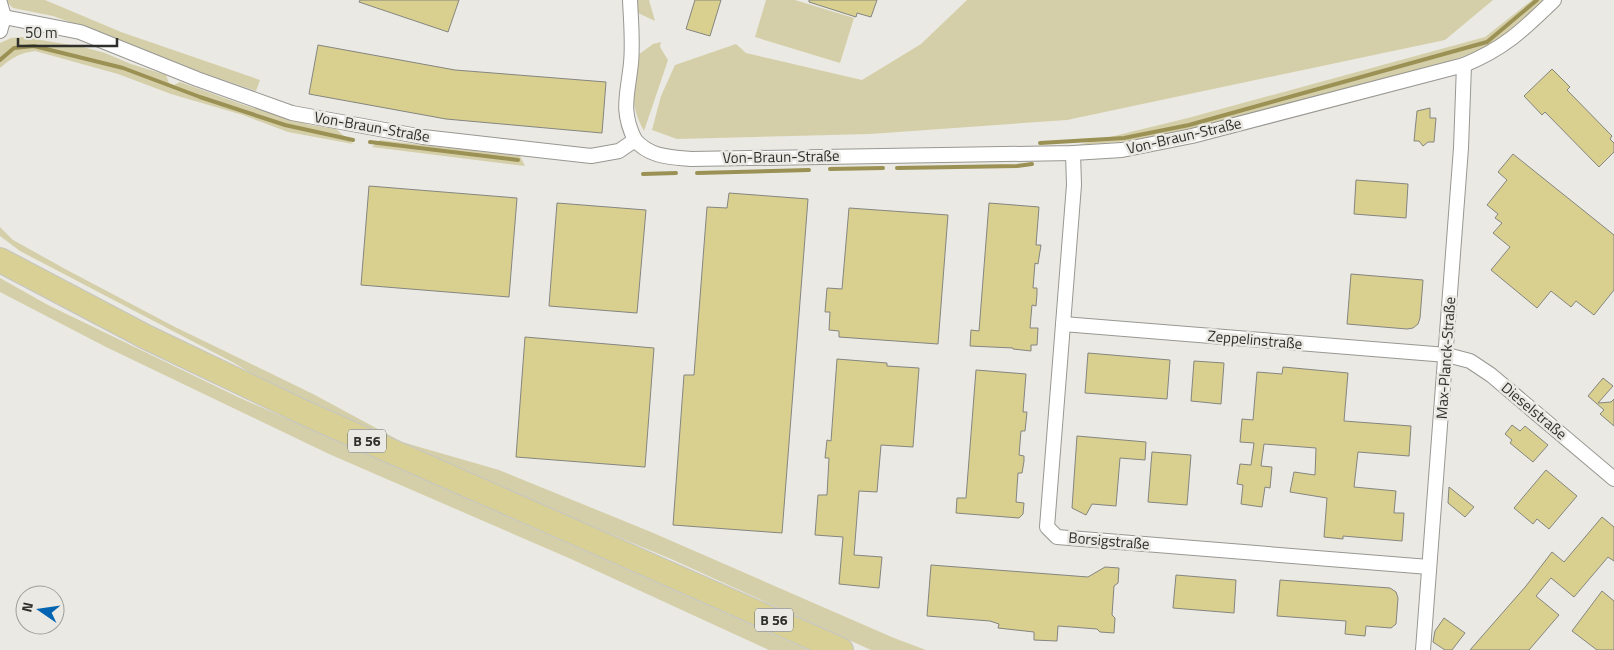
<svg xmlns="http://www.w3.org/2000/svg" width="1614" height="650" viewBox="0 0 1614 650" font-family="'Titillium Web',sans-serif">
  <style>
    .green { fill: #d5cfa9 }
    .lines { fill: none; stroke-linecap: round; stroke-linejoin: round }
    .stream { stroke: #9b9154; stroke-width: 4 }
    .building { fill: #d9d090; stroke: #85857f }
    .minor-casing { stroke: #989792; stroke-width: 16 }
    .trunk-casing { stroke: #c5c5c4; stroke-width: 26 }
    .minor { stroke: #fff; stroke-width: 14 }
    .trunk { stroke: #d8d094; stroke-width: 24 }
    .labels { text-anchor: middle; stroke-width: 5; stroke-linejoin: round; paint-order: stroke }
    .shield { fill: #eae9e3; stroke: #676763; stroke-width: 1 }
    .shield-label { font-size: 14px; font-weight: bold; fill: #2f2f2c }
    .street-label { font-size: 15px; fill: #2f2f2c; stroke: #eae9e3 }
  </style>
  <rect width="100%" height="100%" fill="#eae9e3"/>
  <g class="green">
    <path d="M 5,0 L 45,0 L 121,32 L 260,80 L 256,91 L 162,59 L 120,40 L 53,16 L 13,8 Z"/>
    <path d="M 638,0 L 649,0 L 655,21 L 638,13 Z"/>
    <path d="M 766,0 L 795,0 L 854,18 L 840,63 L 755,37 Z"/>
    <path d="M 967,0 L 1493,0 L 1445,40 L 1067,120 L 870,134 L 677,139 L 652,130 L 661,96 L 675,65 L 736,44 L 746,53 L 862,80 L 921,44 Z"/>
    <path d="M 1532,0 L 1545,0 L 1497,41 L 1478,51 L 1451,61 L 1180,133 L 1118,142 L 1077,145 L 1188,118 L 1485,37 Z"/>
    <path d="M 23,37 L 83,47 L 105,53 L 131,64 L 166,75 L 169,83 L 174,85 L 180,82 L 244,105 L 310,125 L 336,129 L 353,144 L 288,132 L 243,115 L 171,94 L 118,74 L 35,51 C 20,53 11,58 0,68 L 0,43 L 11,38 Z"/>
    <path d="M 661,42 L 660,47 L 668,60 L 644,131 C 628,101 634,88 638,55 L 653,44 Z"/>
    <path d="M 380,140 L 520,156 L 525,166 L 372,147 Z"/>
    <path d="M 0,227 L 13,240 L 67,270 L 175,327 L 313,394 L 402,442 L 499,470 L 651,532 L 894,638 L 926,650 L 871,650 L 671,559 L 489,484 L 402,442 L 305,400 L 257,377 L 234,363 L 20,251 L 0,236 Z"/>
    <path d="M 0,278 L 48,305 L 238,397 L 809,650 L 769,650 L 571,559 L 329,454 L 106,347 L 0,292 Z"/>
  </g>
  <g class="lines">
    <g class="stream">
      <path d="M 0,60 L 14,48 L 34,46 L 123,68 L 200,97 L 285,125 L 353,140"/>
      <path d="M 370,142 L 518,160"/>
      <path d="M 1040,143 L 1124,138 L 1189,125 L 1487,42 L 1537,0"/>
      <path d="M 897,168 L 1017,166 L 1032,164"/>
      <path d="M 830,169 L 883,168"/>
      <path d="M 697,173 L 809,170"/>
      <path d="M 643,174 L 676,173"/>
    </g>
  </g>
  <g class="building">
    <path d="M 360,0 L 459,0 L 448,32 L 359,2 Z"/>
    <path d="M 695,0 L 721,0 L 710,36 L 686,29 Z"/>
    <path d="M 809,0 L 877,0 L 871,17 L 857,13 L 856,17 L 809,2 Z"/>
    <path d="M 318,45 L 455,70 L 606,82 L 602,133 L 446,119 L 309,94 Z"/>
    <path d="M 1552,69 L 1570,87 L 1567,90 L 1612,136 L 1610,139 L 1614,143 L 1614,152 L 1599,167 L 1545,112 L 1542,115 L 1524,96 Z"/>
    <path d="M 1430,108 L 1430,118 L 1436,118 L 1434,142 L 1428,142 L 1423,146 L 1419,141 L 1414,141 L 1417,111 Z"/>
    <path d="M 1513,154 L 1614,235 L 1614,290 L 1594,315 L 1576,301 L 1571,307 L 1551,291 L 1537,308 L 1491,270 L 1510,247 L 1493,233 L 1502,223 L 1495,218 L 1498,214 L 1487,205 L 1507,180 L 1498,172 Z"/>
    <path d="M 1356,180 L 1408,184 L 1406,218 L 1354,214 Z"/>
    <path d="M 369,186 L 517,198 L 509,297 L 361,285 Z"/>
    <path d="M 729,193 L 808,199 L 782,533 L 673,525 L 684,375 L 694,375 L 707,207 L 727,208 Z"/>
    <path d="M 557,203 L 646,210 L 637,313 L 549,306 Z"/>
    <path d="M 989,203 L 1039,207 L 1036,245 L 1041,245 L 1038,264 L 1035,263 L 1033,288 L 1037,288 L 1037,294 L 1036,306 L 1032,305 L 1030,328 L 1038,328 L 1037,345 L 1031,345 L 1031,351 L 1013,349 L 1013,348 L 970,346 L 971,330 L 979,331 Z"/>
    <path d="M 849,208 L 948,215 L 938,344 L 839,337 L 839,331 L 829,330 L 830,312 L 825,312 L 827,288 L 842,289 Z"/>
    <path d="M 1351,274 L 1423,280 L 1420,318 L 1418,324 L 1413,328 L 1407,329 L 1347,324 Z"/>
    <path d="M 525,337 L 654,348 L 645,467 L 516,457 Z"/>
    <path d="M 1088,353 L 1170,360 L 1167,399 L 1085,393 Z"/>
    <path d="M 837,359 L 887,363 L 887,366 L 919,368 L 913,447 L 881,445 L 877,492 L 859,491 L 854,555 L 882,557 L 879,588 L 839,584 L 843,537 L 815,535 L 818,495 L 827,495 L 829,458 L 825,458 L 827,440 L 831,441 Z"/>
    <path d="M 1194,361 L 1224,363 L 1221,404 L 1191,401 Z"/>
    <path d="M 1283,367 L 1348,373 L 1344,421 L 1411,426 L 1409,456 L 1358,452 L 1354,487 L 1396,491 L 1394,513 L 1404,513 L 1402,541 L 1343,536 L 1343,539 L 1324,537 L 1327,498 L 1290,492 L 1294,472 L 1315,475 L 1316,448 L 1264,444 L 1261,466 L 1272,467 L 1270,488 L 1265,487 L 1262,507 L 1241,504 L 1243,485 L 1237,484 L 1240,464 L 1251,465 L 1254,443 L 1240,442 L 1242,419 L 1253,420 L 1257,372 L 1282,374 Z"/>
    <path d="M 976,370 L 1026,374 L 1023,412 L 1027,412 L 1025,431 L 1021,431 L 1019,455 L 1024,456 L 1024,461 L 1022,473 L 1018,473 L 1016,502 L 1024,503 L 1023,514 L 1019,518 L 956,513 L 957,498 L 966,498 Z"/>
    <path d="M 1603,378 L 1613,386 L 1598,403 L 1611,402 L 1614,399 L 1614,426 L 1600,414 L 1604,410 L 1588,396 Z"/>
    <path d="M 1512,425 L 1520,431 L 1525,426 L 1548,445 L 1533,462 L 1510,443 L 1512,440 L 1505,434 Z"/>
    <path d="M 1077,436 L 1146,442 L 1145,460 L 1120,458 L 1116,506 L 1092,504 L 1086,515 L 1072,508 Z"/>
    <path d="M 1152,452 L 1191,455 L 1187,505 L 1148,502 Z"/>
    <path d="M 1546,470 L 1577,496 L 1549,529 L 1537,519 L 1533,524 L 1514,508 Z"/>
    <path d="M 1449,487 L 1474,507 L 1465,517 L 1448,503 Z"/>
    <path d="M 1602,517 L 1614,527 L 1614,561 L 1608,557 L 1574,597 L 1551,578 L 1536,596 L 1559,615 L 1529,650 L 1470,650 L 1526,586 L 1552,552 L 1564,562 Z"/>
    <path d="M 931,565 L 1088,577 L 1105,567 L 1119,568 L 1118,583 L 1114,586 L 1112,615 L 1115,618 L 1114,633 L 1100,632 L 1097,629 L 1058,626 L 1057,641 L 1034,640 L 1034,632 L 998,628 L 999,624 L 990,621 L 927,616 Z"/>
    <path d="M 1176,575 L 1236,580 L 1234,613 L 1173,608 Z"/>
    <path d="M 1280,580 L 1390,588 L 1396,592 L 1398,598 L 1396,624 L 1391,628 L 1366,626 L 1365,636 L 1345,634 L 1346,621 L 1277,616 Z"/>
    <path d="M 1602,591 L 1614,601 L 1614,650 L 1597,650 L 1572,631 Z"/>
    <path d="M 1444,618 L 1465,633 L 1452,650 L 1445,650 L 1433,642 L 1435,631 Z"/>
  </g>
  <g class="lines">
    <g class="minor-casing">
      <g id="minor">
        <path d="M 630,0 C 631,21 633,43 631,63 C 628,94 620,110 635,140"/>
        <path d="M 0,3 L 4,17 L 0,31"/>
        <path d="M 4,17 L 80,32 L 197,79 L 292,113 L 423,137 L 591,156 L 619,151 L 635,140 C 650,157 669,157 691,159 L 1073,153 L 1122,150 L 1192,136 L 1464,65 C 1505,48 1523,30 1554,0"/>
        <path d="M 1073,153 L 1074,185 L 1047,527 L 1057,537 L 1429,567"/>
        <path d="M 1063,324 L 1447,355 L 1470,361 L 1491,375 L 1614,479"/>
        <path d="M 1423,650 L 1461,148 L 1464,65"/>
      </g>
    </g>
    <g class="trunk-casing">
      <path id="trunk" d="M 0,260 L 146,337 L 307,414 L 841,650"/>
    </g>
    <use href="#minor" class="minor"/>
    <use href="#trunk" class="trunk"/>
  </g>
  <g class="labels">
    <g class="shield">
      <rect x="348" y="429.5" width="38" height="23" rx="4"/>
      <rect x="755" y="608.5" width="38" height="23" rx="4"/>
    </g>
    <g class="shield-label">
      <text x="367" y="446">B 56</text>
      <text x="774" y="625">B 56</text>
    </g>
    <g class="street-label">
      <text transform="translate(372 127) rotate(10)" y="5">Von-Braun-Straße</text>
      <text transform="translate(1184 136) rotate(-13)" y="5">Von-Braun-Straße</text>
      <text transform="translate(781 157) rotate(-1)" y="5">Von-Braun-Straße</text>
      <text transform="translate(1255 340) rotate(5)" y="5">Zeppelinstraße</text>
      <text transform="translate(1446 358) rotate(-86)" y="5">Max-Planck-Straße</text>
      <text transform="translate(1534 411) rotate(40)" y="5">Dieselstraße</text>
      <text transform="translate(1109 541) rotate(5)" y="5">Borsigstraße</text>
    </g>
  </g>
  <g transform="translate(40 610) rotate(283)"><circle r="24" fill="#eae9e3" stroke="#9f9f9a"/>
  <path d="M0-4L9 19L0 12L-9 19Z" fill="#0365b1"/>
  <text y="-8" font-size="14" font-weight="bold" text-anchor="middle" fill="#2f2f2c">N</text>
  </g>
  <path d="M18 38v8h99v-8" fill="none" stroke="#2f2f2c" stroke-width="2.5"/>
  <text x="25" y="38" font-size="15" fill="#2f2f2c" stroke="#eae9e3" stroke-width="4" paint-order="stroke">50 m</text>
</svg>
